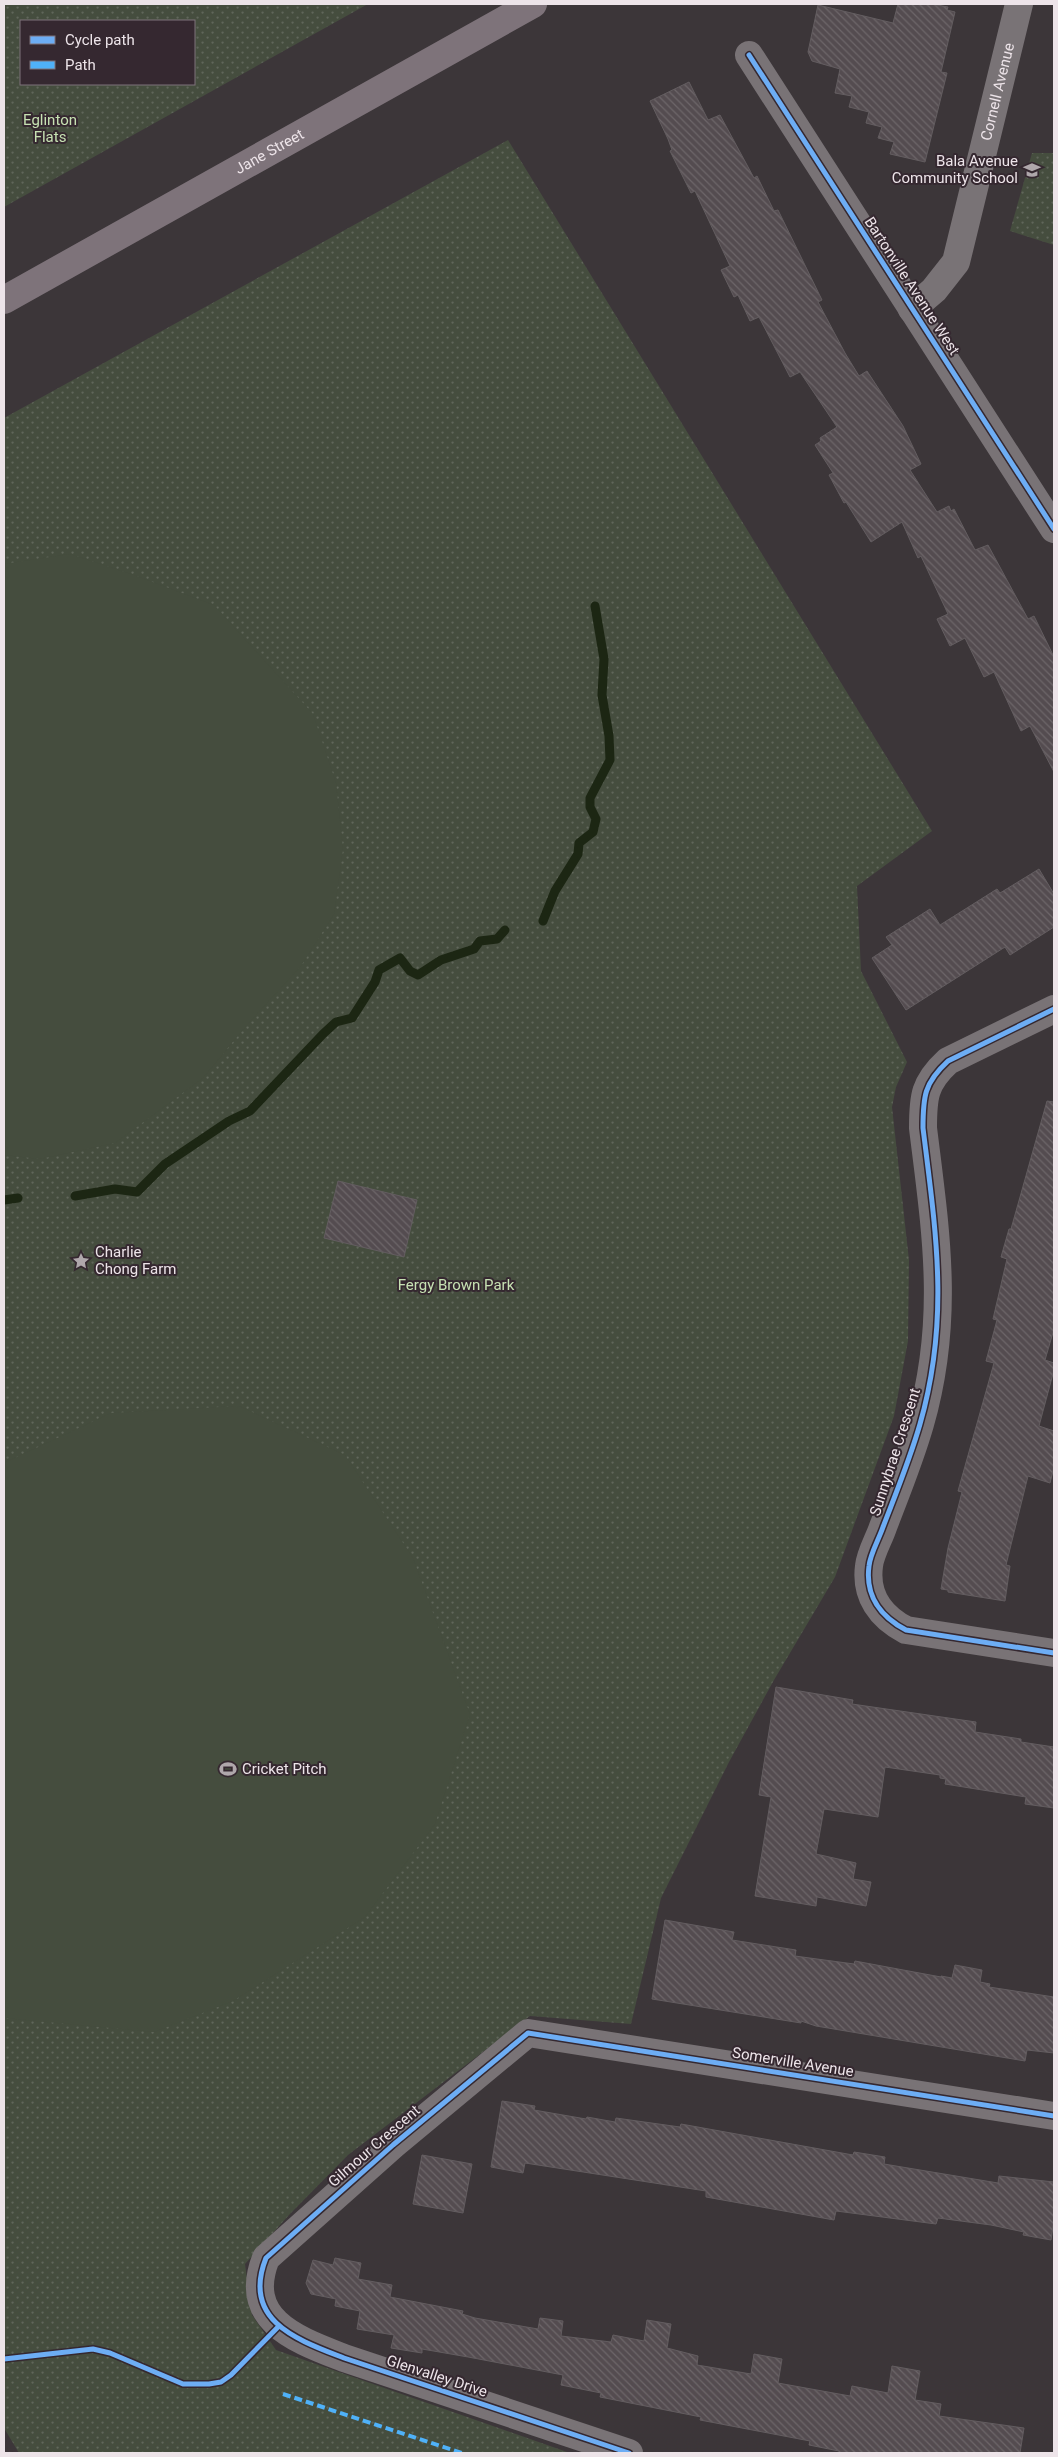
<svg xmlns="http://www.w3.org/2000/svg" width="1058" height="2457" viewBox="0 0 1058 2457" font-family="Roboto,sans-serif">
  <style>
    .grass { fill: url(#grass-dots); fill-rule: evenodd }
    .pitch { fill: #454d3e }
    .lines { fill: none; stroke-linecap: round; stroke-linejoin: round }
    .stream { stroke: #1c2613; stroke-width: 9 }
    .building { fill: url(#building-back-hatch); stroke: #635d60 }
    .minor { stroke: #797376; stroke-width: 28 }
    .major { stroke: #7e737a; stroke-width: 28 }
    .quiet { stroke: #4fb1f8; stroke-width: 4; stroke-dasharray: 8 4; stroke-linecap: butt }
    .cycleway-casing { stroke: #352830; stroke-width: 8 }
    .cycleway { stroke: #6dadf4; stroke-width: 5 }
    .labels { text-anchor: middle; stroke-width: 4; stroke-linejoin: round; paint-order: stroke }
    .street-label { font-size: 15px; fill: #ede4e9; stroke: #352830 }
    .park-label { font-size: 15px; fill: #c6e1b2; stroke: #352830 }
    .poi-label { font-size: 15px; fill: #ede4e9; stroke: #352830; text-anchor: start }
  </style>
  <defs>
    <pattern id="grass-dots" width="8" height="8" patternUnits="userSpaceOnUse" patternTransform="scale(1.25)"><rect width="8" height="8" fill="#454d3e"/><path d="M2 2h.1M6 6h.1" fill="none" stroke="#60665a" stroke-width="1.8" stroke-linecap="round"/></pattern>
    <pattern id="building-back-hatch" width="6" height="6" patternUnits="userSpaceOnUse" patternTransform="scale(1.25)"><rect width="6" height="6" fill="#544c50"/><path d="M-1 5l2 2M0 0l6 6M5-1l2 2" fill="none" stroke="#6d6669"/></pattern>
  </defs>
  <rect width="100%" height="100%" fill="#3c3639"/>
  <g class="grass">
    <path d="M 4,4 L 368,4 L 4,207 ZM 21,21 L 194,21 L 194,84 L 21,84 Z"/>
    <path d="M 508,140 L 932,831 L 857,886 L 861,971 L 907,1062 L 896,1087 L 892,1107 L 909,1260 L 908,1341 L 894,1416 L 835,1577 L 774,1680 L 729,1762 L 661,1898 L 631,2024 L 530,2016 L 348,2155 L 289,2215 L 245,2264 L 252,2315 L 276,2350 L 570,2453 L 19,2453 L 4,2428 L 4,418 Z"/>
    <path d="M 1032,153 L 1054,153 L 1054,245 L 1010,231 Z"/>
  </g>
  <g class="pitch">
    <path d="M 70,554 L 134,575 L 214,605 L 313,714 L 336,783 L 343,849 L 334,914 L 301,966 L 246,1026 L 203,1078 L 115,1143 L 40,1159 L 4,1155 L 4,564 Z"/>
    <path d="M 239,1406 L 345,1455 L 413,1558 L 470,1714 L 435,1824 L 365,1917 L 233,2001 L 154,2032 L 4,2018 L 4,1463 L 111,1413 Z"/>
  </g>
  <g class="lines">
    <g class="stream">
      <path d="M 543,921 L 555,891 L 578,854 L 579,843 L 593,832 L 596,819 L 590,807 L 590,798 L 610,760 L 609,736 L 602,695 L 604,659 L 595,606"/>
      <path d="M 75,1196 L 115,1189 L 137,1192 L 165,1164 L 229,1121 L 250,1111 L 323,1034 L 336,1022 L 352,1018 L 375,982 L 379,970 L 400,958 L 410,971 L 418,975 L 441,960 L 474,949 L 480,941 L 497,939 L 505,930"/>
      <path d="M 4,1200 L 18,1198"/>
    </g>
  </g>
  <g class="building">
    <path d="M 898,4 L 932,4 L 948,7 L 947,10 L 955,12 L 941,72 L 947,73 L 925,162 L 890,154 L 894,142 L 878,138 L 882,127 L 866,123 L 869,112 L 849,107 L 852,96 L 835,93 L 840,69 L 812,61 L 808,52 L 818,5 L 893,23 Z"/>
    <path d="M 689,82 L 708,120 L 720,115 L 754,178 L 757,176 L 774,211 L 778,210 L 822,300 L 818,302 L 845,353 L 859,376 L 867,371 L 903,426 L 921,464 L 910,470 L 937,512 L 949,506 L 951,511 L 954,509 L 975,550 L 988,545 L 1028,619 L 1034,616 L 1054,657 L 1054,772 L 1030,726 L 1021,731 L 994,672 L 984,677 L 965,638 L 950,646 L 937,619 L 948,614 L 921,556 L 918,558 L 902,522 L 871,542 L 846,502 L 844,503 L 829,475 L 833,473 L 815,445 L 821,441 L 820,438 L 837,427 L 800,372 L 790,377 L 759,317 L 750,321 L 738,295 L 734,297 L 721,270 L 730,266 L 695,191 L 691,193 L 670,151 L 672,150 L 668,139 L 650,101 Z"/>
    <path d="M 1039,869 L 1054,894 L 1054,927 L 1010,955 L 1005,947 L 906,1010 L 872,958 L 892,945 L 886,937 L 930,909 L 940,925 L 997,889 L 1000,893 Z"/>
    <path d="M 1047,1101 L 1054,1102 L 1054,1329 L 1045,1360 L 1054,1363 L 1054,1370 L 1039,1426 L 1054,1431 L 1054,1467 L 1050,1483 L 1028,1476 L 1006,1565 L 1010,1566 L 1005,1601 L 948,1592 L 948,1590 L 941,1589 L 948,1548 L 962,1492 L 958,1491 L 994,1363 L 986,1361 L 997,1320 L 993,1319 L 1007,1259 L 1001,1257 L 1009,1229 L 1011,1229 Z"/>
    <path d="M 338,1181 L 417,1200 L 404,1257 L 324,1238 Z"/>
    <path d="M 776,1687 L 853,1700 L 852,1704 L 976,1722 L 975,1732 L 1021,1739 L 1021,1742 L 1054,1747 L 1054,1808 L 1025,1804 L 1026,1797 L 945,1784 L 946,1779 L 940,1778 L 940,1775 L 885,1767 L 878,1817 L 824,1809 L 816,1854 L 856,1863 L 853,1879 L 871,1882 L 866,1906 L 817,1897 L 816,1906 L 755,1896 L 771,1797 L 759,1795 Z"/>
    <path d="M 665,1920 L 734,1932 L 732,1940 L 796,1950 L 795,1956 L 854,1964 L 855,1961 L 941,1977 L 941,1976 L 952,1978 L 955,1965 L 982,1970 L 980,1982 L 990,1984 L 989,1987 L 1054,1997 L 1054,2053 L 1027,2050 L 1025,2061 L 816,2026 L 801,2021 L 801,2023 L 652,1999 Z"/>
    <path d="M 502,2101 L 535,2106 L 534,2110 L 586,2119 L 587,2117 L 615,2122 L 616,2118 L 680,2127 L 681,2124 L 853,2155 L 854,2152 L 885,2157 L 884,2164 L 998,2183 L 999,2176 L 1054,2182 L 1054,2220 L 1051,2240 L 1023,2235 L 1024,2232 L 991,2225 L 938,2218 L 936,2224 L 836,2211 L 834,2220 L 706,2197 L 706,2191 L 525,2163 L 523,2173 L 491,2167 Z"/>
    <path d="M 422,2155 L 472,2164 L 463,2213 L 413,2204 Z"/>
    <path d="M 335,2258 L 361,2263 L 358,2279 L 392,2285 L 390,2297 L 463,2311 L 462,2314 L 475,2318 L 538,2329 L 540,2318 L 563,2321 L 561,2336 L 611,2342 L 613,2335 L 644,2341 L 647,2320 L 671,2324 L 667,2348 L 698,2356 L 697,2365 L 751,2374 L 754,2354 L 782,2359 L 778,2383 L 850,2396 L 852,2386 L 888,2393 L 892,2366 L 920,2371 L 915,2400 L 941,2404 L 939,2416 L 1024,2428 L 1020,2453 L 839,2453 L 839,2451 L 809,2445 L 810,2441 L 700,2420 L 701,2417 L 600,2397 L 601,2393 L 561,2385 L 563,2375 L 468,2357 L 422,2349 L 422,2353 L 391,2348 L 394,2335 L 357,2329 L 360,2311 L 335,2306 L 336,2299 L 311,2294 L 306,2283 L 313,2260 L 333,2265 Z"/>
  </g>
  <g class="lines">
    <g class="minor">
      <path d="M 749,55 L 1054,529"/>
      <path id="s1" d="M 912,309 L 934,290 L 956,262 L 1019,4"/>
      <path d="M 1054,1009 L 948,1061 C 924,1083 923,1097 923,1128 C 936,1233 950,1319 920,1424 C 910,1459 896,1493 883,1527 C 879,1539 870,1554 869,1566 C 865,1596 881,1617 906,1630 L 1054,1653"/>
      <path d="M 629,2453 L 344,2358 C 298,2340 241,2321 266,2258 L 393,2145 L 528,2033 L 1054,2116"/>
    </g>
    <path class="major" id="s2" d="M 4,300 L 533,4"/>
    <path class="quiet" d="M 283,2394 L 462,2453"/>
    <g class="cycleway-casing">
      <g id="cycleway">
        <path d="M 749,55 L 1054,529"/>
        <path d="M 1054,1009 L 948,1061 C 924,1083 923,1097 923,1128 C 936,1233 950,1319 920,1424 C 910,1459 896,1493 883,1527 C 879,1539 870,1554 869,1566 C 865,1596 881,1617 906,1630 L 1054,1653"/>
        <path d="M 4,2359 L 93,2349 L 110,2353 L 183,2384 L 209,2384 L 221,2382 L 231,2375 L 279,2326"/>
        <path d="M 629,2453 L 344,2358 C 298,2340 241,2321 266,2258 L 393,2145 L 528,2033 L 1054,2116"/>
      </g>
    </g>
    <use href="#cycleway" class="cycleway"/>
  </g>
  <defs>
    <g id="school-bare" transform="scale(1.35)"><path d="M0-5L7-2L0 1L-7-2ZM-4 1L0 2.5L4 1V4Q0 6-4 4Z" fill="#afa7ab" stroke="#352830" stroke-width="2.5" paint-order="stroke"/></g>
    <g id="sight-bare" transform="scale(1.35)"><path d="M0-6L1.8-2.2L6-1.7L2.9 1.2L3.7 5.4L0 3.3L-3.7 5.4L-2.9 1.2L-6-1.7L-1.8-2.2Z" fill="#afa7ab" stroke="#352830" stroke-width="2.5" paint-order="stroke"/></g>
    <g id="stadium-bare" transform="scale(1.35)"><path d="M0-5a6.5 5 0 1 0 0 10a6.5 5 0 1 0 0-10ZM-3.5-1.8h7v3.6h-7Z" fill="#afa7ab" stroke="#352830" stroke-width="2.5" paint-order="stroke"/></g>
  </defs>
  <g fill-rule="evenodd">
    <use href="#school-bare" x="1032" y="170"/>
    <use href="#sight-bare" x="81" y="1261"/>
    <use href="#stadium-bare" x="228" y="1769"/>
  </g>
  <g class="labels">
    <g class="street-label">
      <text dy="5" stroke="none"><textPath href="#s1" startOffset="240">Cornell Avenue</textPath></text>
      <text dy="5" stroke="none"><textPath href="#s2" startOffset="304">Jane Street</textPath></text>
      <text transform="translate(912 286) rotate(57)" y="5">Bartonville Avenue West</text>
      <text transform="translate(895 1452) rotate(-72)" y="5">Sunnybrae Crescent</text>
      <text transform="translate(793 2062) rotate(9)" y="5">Somerville Avenue</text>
      <text transform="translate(374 2146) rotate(-41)" y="5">Gilmour Crescent</text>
      <text transform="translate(437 2376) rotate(18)" y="5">Glenvalley Drive</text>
    </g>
    <g class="park-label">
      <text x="50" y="125">Eglinton<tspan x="50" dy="17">Flats</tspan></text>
      <text x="456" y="1290">Fergy Brown Park</text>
    </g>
    <g class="poi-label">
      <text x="1018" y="166" text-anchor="end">Bala Avenue<tspan x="1018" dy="17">Community School</tspan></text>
      <text x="95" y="1257">Charlie<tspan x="95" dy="17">Chong Farm</tspan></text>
      <text x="242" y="1774">Cricket Pitch</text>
    </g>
  </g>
  <rect width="1058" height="2457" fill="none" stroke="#ede4e9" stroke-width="10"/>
  <rect x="20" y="20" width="175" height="65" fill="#352830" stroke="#7f737a"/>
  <rect x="30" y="36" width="25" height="8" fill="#6dadf4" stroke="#7f737a"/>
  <text x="65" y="45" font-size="15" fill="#ede4e9">Cycle path</text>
  <rect x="30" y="61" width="25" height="8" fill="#4fb1f8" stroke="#7f737a"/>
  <text x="65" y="70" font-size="15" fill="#ede4e9">Path</text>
</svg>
